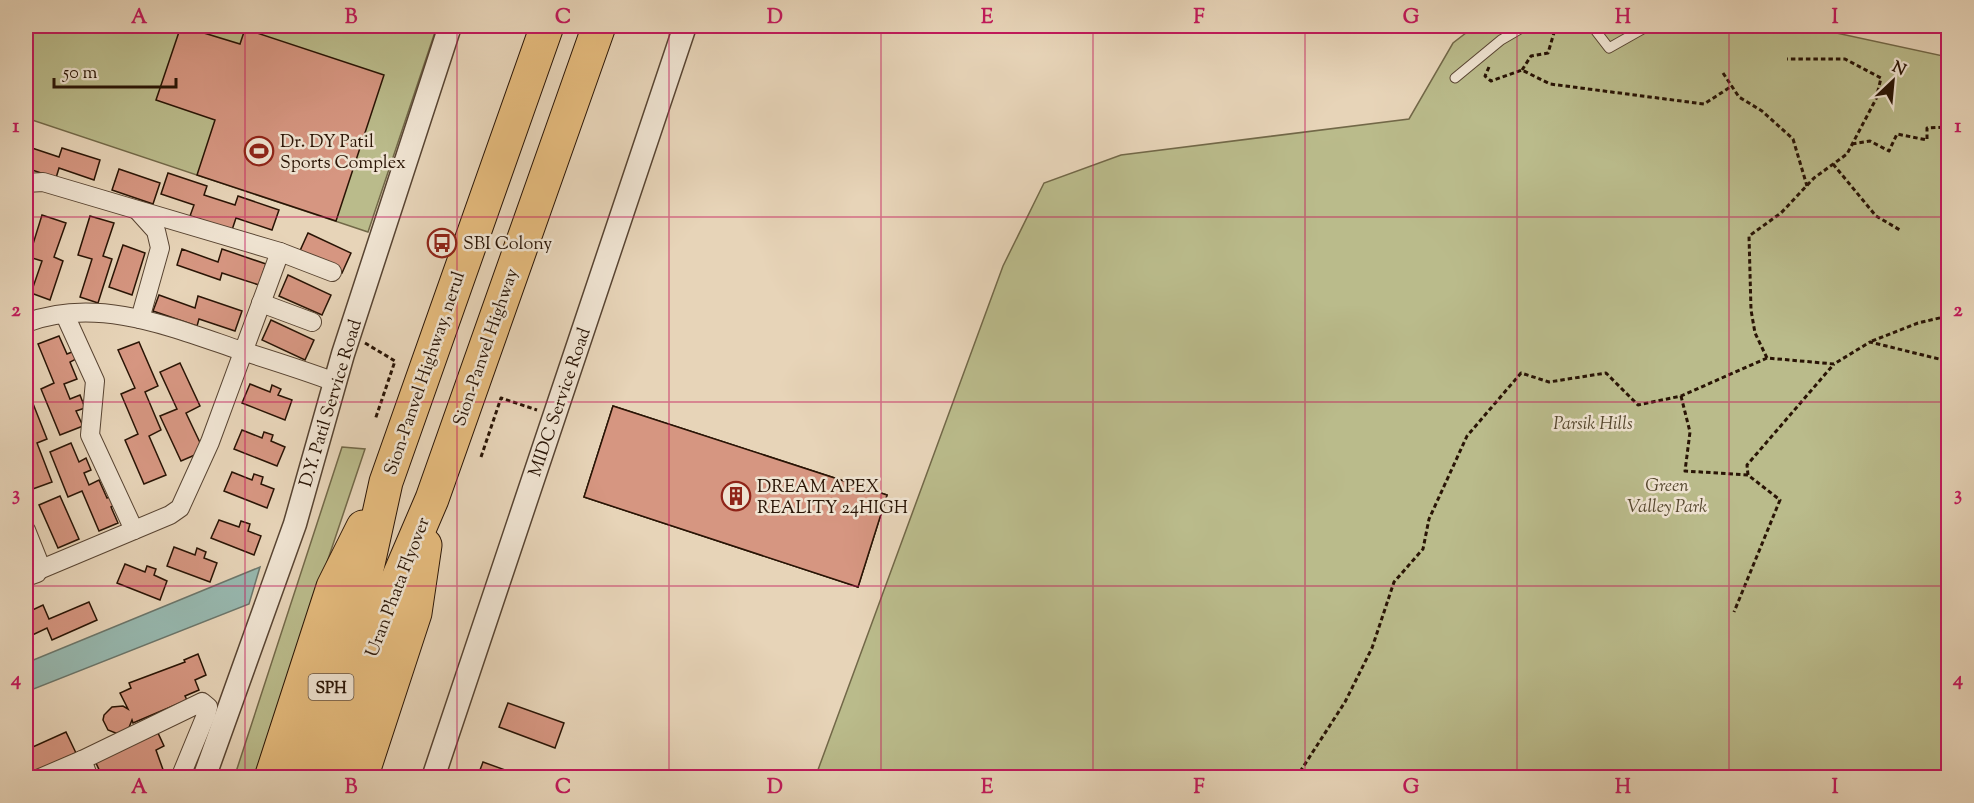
<svg xmlns="http://www.w3.org/2000/svg" width="1974" height="803" viewBox="0 0 1974 803" font-family="'Sorts Mill Goudy',serif">
  <style>
    .green { fill: #babb8b; stroke: #726848; stroke-width: 1.5 }
    .water { fill: #97b8af; stroke: #6b766b; stroke-width: 1.5 }
    .building { fill: #d69681; stroke: #291405; stroke-width: 1.5 }
    .lines { fill: none; stroke-linecap: round; stroke-linejoin: round }
    .service-casing { stroke: #584432; stroke-width: 11 }
    .minor-casing { stroke: #584432; stroke-width: 20 }
    .tertiary-casing { stroke: #584432; stroke-width: 25 }
    .motorway-casing { stroke: #291405; stroke-width: 35 }
    .path { stroke: #291405; stroke-width: 3; stroke-dasharray: 4.5 3; stroke-linecap: butt }
    .service { stroke: #efe3d1; stroke-width: 9 }
    .minor { stroke: #efe3d1; stroke-width: 18 }
    .tertiary { stroke: #efe3d1; stroke-width: 22 }
    .motorway { stroke: #e4ba7c; stroke-width: 33 }
    .grid { fill: none; stroke: #c2185b; stroke-width: 1.5; stroke-opacity: 0.55 }
    .labels { text-anchor: middle; stroke-width: 5; stroke-linejoin: round; paint-order: stroke }
    .shield { fill: #efe3d1; stroke: #645242; stroke-width: 1.5 }
    .shield-label { font-size: 16px; font-weight: bold; fill: #291405 }
    .poi-label { font-size: 18px; fill: #291405; stroke: #efe3d1; text-anchor: start }
    .street-label { font-size: 18px; fill: #291405; stroke: #efe3d1 }
    .park-label { font-size: 18px; font-style: italic; fill: #54462d; stroke: #efe3d1 }
    .neatline { fill: none; stroke: #c2185b; stroke-width: 2 }
    .grid-label { font-size: 20px; text-anchor: middle; font-weight: bold; fill: #c2185b }
  </style>
  <rect width="100%" height="100%" fill="#e7d4b8"/>
  <filter id="stains"><feTurbulence type="fractalNoise" baseFrequency=".00333" numOctaves="4"/><feColorMatrix values="0 0 0 0 .2 0 0 0 0 .09 0 0 0 0 .02 0 0 0 .5 -.17"/></filter>
  <radialGradient id="worn" r=".72"><stop offset=".6" stop-color="#630" stop-opacity="0"/><stop offset="1" stop-color="#630" stop-opacity=".3"/></radialGradient>
  <g class="green">
    <path d="M 26,26 L 437,26 L 368,232 L 26,118 Z"/>
    <path d="M 1475,26 L 1804,26 L 1948,57 L 1948,777 L 815,778 L 1003,266 L 1044,183 L 1121,155 L 1409,119 L 1453,43 Z"/>
    <path d="M 342,447 L 365,449 L 255,777 L 234,778 Z"/>
  </g>
  <path class="water" d="M 260,567 L 249,604 L 26,692 L 26,663 Z"/>
  <g class="building">
    <path d="M 181,26 L 240,44 L 245,29 L 384,75 L 336,221 L 197,175 L 215,120 L 156,100 Z"/>
    <path d="M 26,146 L 59,157 L 62,148 L 100,160 L 94,180 L 59,168 L 56,178 L 26,168 Z"/>
    <path d="M 119,169 L 160,183 L 153,204 L 112,190 Z"/>
    <path d="M 168,173 L 207,186 L 204,195 L 235,205 L 238,196 L 279,210 L 272,230 L 236,218 L 232,230 L 190,216 L 194,205 L 161,194 Z"/>
    <path d="M 42,215 L 66,223 L 54,257 L 63,261 L 50,300 L 31,293 L 42,261 L 29,257 Z"/>
    <path d="M 90,216 L 114,223 L 103,256 L 112,259 L 98,303 L 80,297 L 92,259 L 78,255 Z"/>
    <path d="M 308,233 L 351,253 L 342,273 L 299,253 Z"/>
    <path d="M 123,245 L 145,253 L 132,295 L 109,287 Z"/>
    <path d="M 182,249 L 218,262 L 222,249 L 266,264 L 259,285 L 222,273 L 220,280 L 177,265 Z"/>
    <path d="M 288,275 L 331,295 L 322,315 L 279,296 Z"/>
    <path d="M 159,295 L 195,308 L 198,296 L 242,311 L 235,331 L 199,319 L 197,326 L 153,311 Z"/>
    <path d="M 271,320 L 314,340 L 305,360 L 262,340 Z"/>
    <path d="M 59,336 L 67,354 L 77,350 L 80,357 L 70,362 L 77,379 L 64,384 L 70,399 L 80,395 L 85,408 L 76,411 L 83,426 L 60,435 L 41,389 L 54,383 L 38,344 Z"/>
    <path d="M 139,342 L 158,386 L 145,392 L 161,430 L 149,436 L 166,475 L 144,484 L 125,440 L 138,434 L 121,394 L 135,388 L 118,350 Z"/>
    <path d="M 180,363 L 200,406 L 186,413 L 204,451 L 181,461 L 160,416 L 177,409 L 160,372 Z"/>
    <path d="M 250,384 L 270,392 L 272,385 L 281,389 L 278,395 L 292,400 L 285,420 L 242,403 Z"/>
    <path d="M 30,396 L 47,439 L 37,443 L 52,482 L 30,490 L 26,478 L 26,398 Z"/>
    <path d="M 613,406 L 887,495 L 858,587 L 584,497 Z"/>
    <path d="M 613,406 L 887,495 L 858,587 L 584,497 Z"/>
    <path d="M 242,430 L 262,438 L 264,432 L 273,435 L 271,441 L 285,447 L 277,466 L 234,449 Z"/>
    <path d="M 71,443 L 79,462 L 86,458 L 91,470 L 84,473 L 89,485 L 99,480 L 107,498 L 114,495 L 118,504 L 111,507 L 118,523 L 99,531 L 82,491 L 68,497 L 50,452 Z"/>
    <path d="M 232,472 L 252,480 L 254,474 L 263,477 L 261,484 L 274,489 L 267,508 L 224,491 Z"/>
    <path d="M 60,496 L 79,539 L 58,548 L 39,505 Z"/>
    <path d="M 219,520 L 239,527 L 241,521 L 250,524 L 248,531 L 261,536 L 254,555 L 211,538 Z"/>
    <path d="M 174,547 L 195,555 L 197,548 L 206,552 L 204,558 L 217,563 L 210,582 L 167,566 Z"/>
    <path d="M 125,564 L 145,572 L 147,566 L 156,569 L 154,575 L 167,581 L 160,600 L 117,583 Z"/>
    <path d="M 89,602 L 97,620 L 52,640 L 47,628 L 26,638 L 26,613 L 43,605 L 49,619 Z"/>
    <path d="M 198,654 L 206,675 L 195,680 L 199,690 L 185,696 L 187,700 L 133,723 L 132,720 L 128,730 L 118,734 L 108,730 L 103,720 L 104,715 L 112,707 L 123,706 L 128,709 L 120,693 L 131,688 L 129,683 L 185,662 L 184,660 Z"/>
    <path d="M 508,703 L 564,723 L 555,748 L 499,727 Z"/>
    <path d="M 66,732 L 76,753 L 26,775 L 26,750 Z"/>
    <path d="M 158,733 L 164,746 L 156,750 L 166,778 L 103,778 L 95,761 Z"/>
    <path d="M 483,762 L 527,778 L 477,778 Z"/>
  </g>
  <g class="lines">
    <g class="service-casing">
      <g id="service">
        <path d="M 1592,26 L 1609,48 L 1648,26"/>
        <path d="M 1455,78 L 1501,40 L 1525,26"/>
      </g>
    </g>
    <g class="minor-casing">
      <g id="minor">
        <path d="M 26,183 L 43,182 L 280,252 L 210,442 L 180,508 L 170,515 L 39,570"/>
        <path d="M 138,211 L 156,231 L 160,248 L 140,319"/>
        <path d="M 280,252 L 332,272"/>
        <path d="M 261,303 L 312,322"/>
        <path d="M 65,315 L 95,381 L 90,435 L 134,530"/>
        <path d="M 26,323 C 97,296 171,327 239,350 C 271,360 303,370 335,382"/>
        <path d="M 26,530 L 40,565 L 37,573 L 26,577"/>
        <path d="M 82,760 L 89,778"/>
        <path d="M 40,778 L 82,760 L 202,702 L 208,707 L 206,715 L 180,778"/>
      </g>
    </g>
    <g class="tertiary-casing">
      <g id="tertiary">
        <path d="M 204,778 L 295,524 L 343,354 L 450,26"/>
        <path d="M 433,778 L 685,26"/>
      </g>
    </g>
    <g class="motorway-casing">
      <g id="motorway">
        <path d="M 271,778 L 333,587 L 363,527"/>
        <path d="M 302,778 L 361,596 L 386,482 L 547,26"/>
        <path d="M 330,778 L 387,604 L 432,499 L 599,26"/>
        <path d="M 361,778 L 415,613 L 425,545"/>
      </g>
    </g>
    <g class="path">
      <path d="M 1489,67 L 1485,76 L 1491,81 L 1522,70 L 1550,84 L 1704,104 L 1732,86"/>
      <path d="M 1522,70 L 1531,56 L 1548,53 L 1556,26"/>
      <path d="M 1723,73 L 1739,97 L 1762,111 L 1793,139 L 1807,186"/>
      <path d="M 1852,144 L 1870,141 L 1889,151 L 1897,134 L 1927,140 L 1927,128 L 1948,127"/>
      <path d="M 1833,164 L 1876,216 L 1900,230"/>
      <path d="M 1872,341 L 1918,323 L 1948,316"/>
      <path d="M 365,343 L 395,361 L 375,420"/>
      <path d="M 1767,358 L 1755,333 L 1751,310 L 1749,236 L 1781,213 L 1814,178 L 1847,154 L 1876,99 L 1881,78 L 1845,59 L 1787,59"/>
      <path d="M 1681,396 L 1690,432 L 1685,471 L 1748,475 L 1780,500 L 1734,612"/>
      <path d="M 481,457 L 501,398 L 537,410"/>
      <path d="M 1748,475 L 1747,465 L 1834,364"/>
      <path d="M 1296,778 L 1345,702 L 1372,648 L 1394,582 L 1423,549 L 1429,519 L 1467,436 L 1521,373 L 1549,382 L 1606,373 L 1638,405 L 1681,396 L 1767,358 L 1834,364 L 1870,342 L 1943,360 L 1948,367"/>
    </g>
    <use href="#service" class="service"/>
    <use href="#minor" class="minor"/>
    <use href="#tertiary" class="tertiary"/>
    <use href="#motorway" class="motorway"/>
  </g>
  <path class="grid" d="M 245,26 L 245,778M 457,26 L 457,778M 669,26 L 669,778M 881,26 L 881,778M 1093,26 L 1093,778M 1305,26 L 1305,778M 1517,26 L 1517,778M 1729,26 L 1729,778M 26,217 L 1948,217M 26,402 L 1948,402M 26,586 L 1948,586"/>
  <defs>
    <g id="stadium-ring" transform="scale(1.5)"><circle r="9.5" fill="#efe3d1" stroke="#8f2418" stroke-width="1.5"/><path d="M0-5a6.5 5 0 1 0 0 10a6.5 5 0 1 0 0-10ZM-3.5-1.8h7v3.6h-7Z" fill="#8f2418"/></g>
    <g id="bus-ring" transform="scale(1.5)"><circle r="9.5" fill="#efe3d1" stroke="#8f2418" stroke-width="1.5"/><path d="M-5-6H5V4H4V6H2V4H-2V6H-4V4H-5ZM-3.5-4V0h7V-4ZM-3.5 1.2v1.5H-2V1.2ZM2 1.2v1.5H3.5V1.2Z" fill="#8f2418"/></g>
    <g id="building-ring" transform="scale(1.5)"><circle r="9.5" fill="#efe3d1" stroke="#8f2418" stroke-width="1.5"/><path d="M-4-6H4V6H1V3H-1V6H-4ZM-2.5-4.3h1.7v1.8h-1.7ZM.8-4.3h1.7v1.8H.8ZM-2.5-1h1.7V.8h-1.7ZM.8-1h1.7V.8H.8Z" fill="#8f2418"/></g>
  </defs>
  <g fill-rule="evenodd">
    <use href="#stadium-ring" x="259" y="151"/>
    <use href="#bus-ring" x="442" y="243"/>
    <use href="#building-ring" x="736" y="496"/>
  </g>
  <g class="labels">
    <rect class="shield" x="308.5" y="674" width="45" height="26" rx="4.5"/>
    <g class="shield-label">
      <text x="331" y="693">SPH</text>
    </g>
    <g class="poi-label">
      <text x="280" y="147">Dr. DY Patil<tspan x="280" dy="21">Sports Complex</tspan></text>
      <text x="463" y="249">SBI Colony</text>
      <text x="757" y="492">DREAM APEX<tspan x="757" dy="21">REALITY 24HIGH</tspan></text>
    </g>
    <g class="street-label">
      <text transform="translate(485 347) rotate(-71)" y="6">Sion-Panvel Highway</text>
      <text transform="translate(424 373) rotate(-71)" y="6">Sion-Panvel Highway, nerul</text>
      <text transform="translate(559 402) rotate(-71)" y="6">MIDC Service Road</text>
      <text transform="translate(330 403) rotate(-73)" y="6">D.Y. Patil Service Road</text>
      <text transform="translate(397 587) rotate(-69)" y="6">Uran Phata Flyover</text>
    </g>
    <g class="park-label">
      <text x="1593" y="429">Parsik Hills</text>
      <text x="1667" y="491">Green<tspan x="1667" dy="21">Valley Park</tspan></text>
    </g>
  </g>
  <rect width="1974" height="803" fill="none" stroke="#e7d4b8" stroke-width="66"/>
  <g transform="translate(1893 81) rotate(26)" stroke="#efe3d1" stroke-width="4.5" paint-order="stroke">
  <path d="M0-4.5L10 22L0 15L-10 22Z" fill="#291405"/>
  <text y="-9" font-size="16" font-weight="bold" text-anchor="middle" fill="#291405">N</text>
  </g>
  <path d="M54 78v9h122v-9" fill="none" stroke="#291405" stroke-width="3"/>
  <text x="63" y="78" font-size="18" fill="#291405" stroke="#efe3d1" stroke-width="4.5" paint-order="stroke">50 m</text>
  <rect x="33" y="33" width="1908" height="737" class="neatline"/>
  <g class="grid-label">
    <text x="139" y="23">A</text>
    <text x="351" y="23">B</text>
    <text x="563" y="23">C</text>
    <text x="775" y="23">D</text>
    <text x="987" y="23">E</text>
    <text x="1199" y="23">F</text>
    <text x="1411" y="23">G</text>
    <text x="1623" y="23">H</text>
    <text x="1835" y="23">I</text>
    <text x="16" y="132">1</text>
    <text x="1958" y="132">1</text>
    <text x="16" y="316">2</text>
    <text x="1958" y="316">2</text>
    <text x="16" y="500">3</text>
    <text x="1958" y="500">3</text>
    <text x="16" y="685">4</text>
    <text x="1958" y="685">4</text>
    <text x="139" y="793">A</text>
    <text x="351" y="793">B</text>
    <text x="563" y="793">C</text>
    <text x="775" y="793">D</text>
    <text x="987" y="793">E</text>
    <text x="1199" y="793">F</text>
    <text x="1411" y="793">G</text>
    <text x="1623" y="793">H</text>
    <text x="1835" y="793">I</text>
  </g>
  <rect width="100%" height="100%" filter="url(#stains)"/>
  <rect width="100%" height="100%" fill="url(#worn)"/>
</svg>
